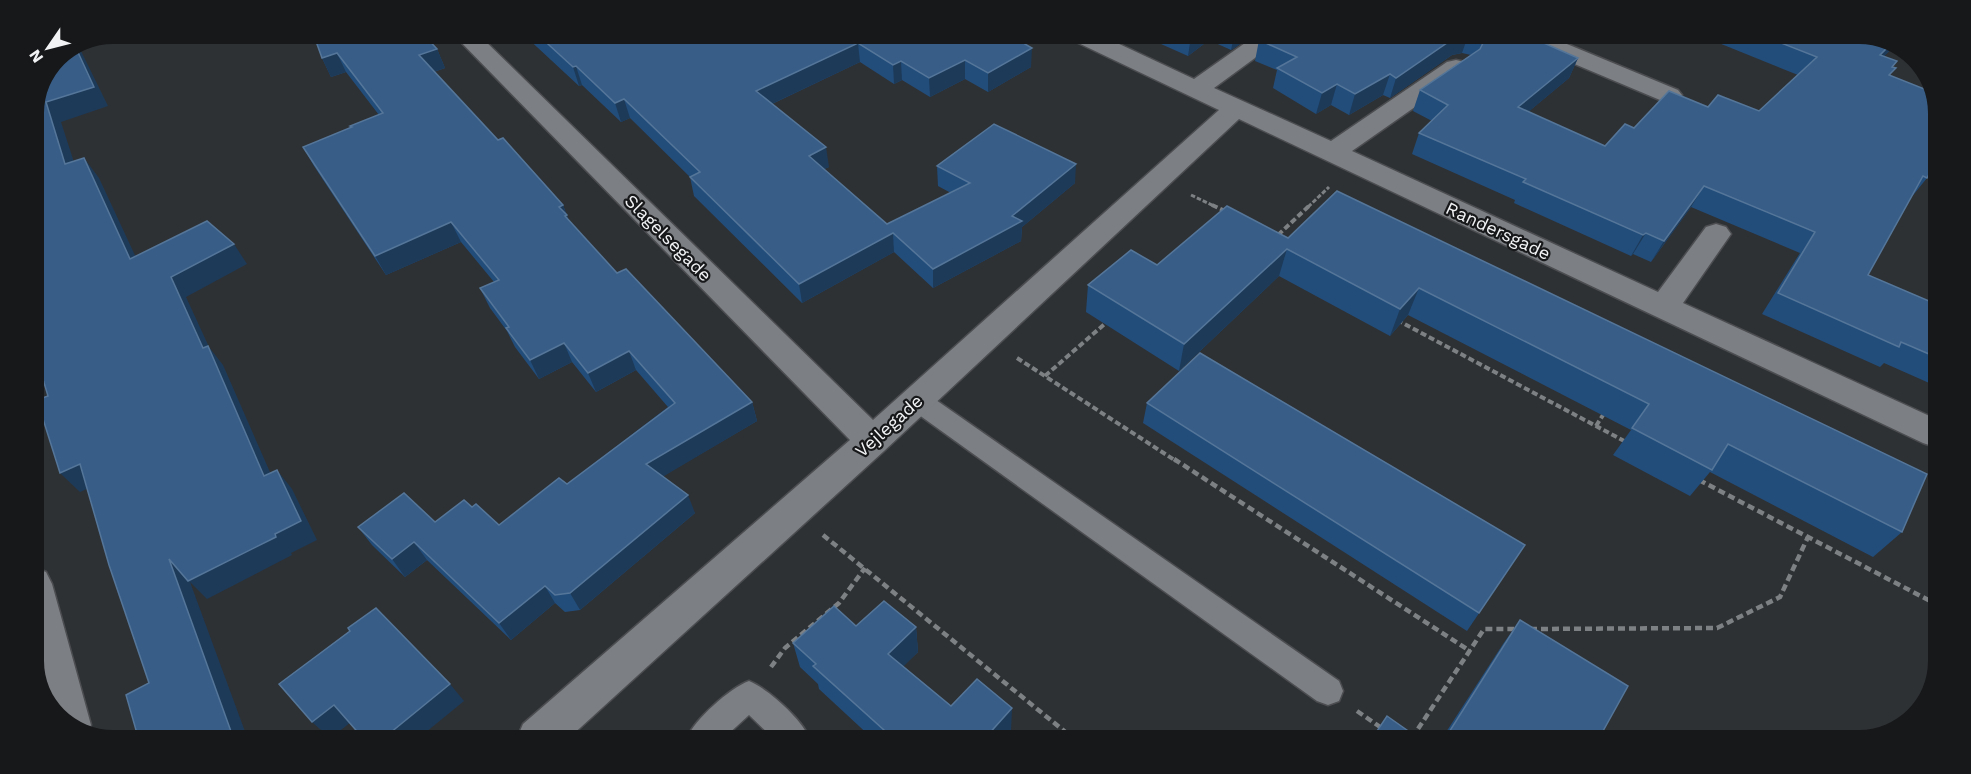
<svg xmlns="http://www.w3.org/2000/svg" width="1971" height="774" viewBox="0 0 1971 774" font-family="'Work Sans',sans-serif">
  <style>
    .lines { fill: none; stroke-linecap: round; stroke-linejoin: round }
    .service-casing { stroke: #4b4d50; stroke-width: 3 }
    .minor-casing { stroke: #4b4d50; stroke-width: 3 }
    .path-far2 { stroke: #7e8183; stroke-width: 3; stroke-dasharray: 4.5 2; stroke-linecap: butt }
    .path-far1 { stroke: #7e8183; stroke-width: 4; stroke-dasharray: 6 3; stroke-linecap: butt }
    .path { stroke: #7e8183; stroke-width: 4.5; stroke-dasharray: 7 4; stroke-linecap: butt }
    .service { fill: #7c7f83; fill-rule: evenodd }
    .minor { fill: #7c7f83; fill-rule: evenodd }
    .wall { fill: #224d7b }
    .shaded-wall { fill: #1d3a59 }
    .building { fill: #385e88; stroke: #557699; stroke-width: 1.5 }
    .labels { text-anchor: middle; stroke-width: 4.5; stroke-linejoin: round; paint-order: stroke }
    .street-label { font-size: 18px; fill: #f1f3f5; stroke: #17181a }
  </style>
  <rect width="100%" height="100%" fill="#2e3134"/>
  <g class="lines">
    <g class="service-casing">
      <g id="service">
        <path d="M 917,391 L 926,393 L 1339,681 L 1343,691 L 1339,701 L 1328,705 L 1317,701 L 908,407 L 905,400 L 908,393 Z"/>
        <path d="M 749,681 C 767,688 803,720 809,738 L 773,738 L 749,715 L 724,738 L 687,738 C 694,720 730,688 749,681 Z"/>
      </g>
    </g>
    <g class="minor-casing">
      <g id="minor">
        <path d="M 453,34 L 478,34 L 873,420 L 1219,110 L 1072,40 L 1068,35 L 1100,35 L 1194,79 L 1255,36 L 1282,36 L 1278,41 L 1214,88 L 1331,141 L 1447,62 L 1456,60 L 1465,62 L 1468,67 L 1465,72 L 1352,151 L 1658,292 L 1706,227 L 1716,224 L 1726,227 L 1731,234 L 1683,303 L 1936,419 L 1935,447 L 1923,443 L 1239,119 L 884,451 L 569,738 L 517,738 L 523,724 L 850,440 Z"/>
        <path d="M 1516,36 L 1550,37 L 1678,90 L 1682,95 L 1678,100 L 1669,103 L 1660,100 L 1520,41 Z"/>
        <path d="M 33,567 L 46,572 L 52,584 L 91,725 L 86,736 C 75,729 56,720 49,709 C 24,668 33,612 33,567 Z"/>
      </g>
    </g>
    <g class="path-far2">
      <path d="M 1191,195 L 1216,207"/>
      <path d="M 1308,207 L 1329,187"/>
    </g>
    <g class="path-far1">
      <path d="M 1212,205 L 1227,212"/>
      <path d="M 1278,235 L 1310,205"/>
      <path d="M 1397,320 L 1626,442"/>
      <path d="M 1017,358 L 1176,461"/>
      <path d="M 1045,376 L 1108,321"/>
      <path d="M 1596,426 L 1605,412"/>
    </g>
    <g class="path">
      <path d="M 1174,459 L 1470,651"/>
      <path d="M 1699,480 L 1934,603"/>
      <path d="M 823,535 L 1074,739"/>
      <path d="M 1530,629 L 1717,628 L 1780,597 L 1808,537"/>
      <path d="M 771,667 L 785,648 L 839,603 L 865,568"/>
      <path d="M 1357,711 L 1383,729"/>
      <path d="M 1412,738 L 1484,629 L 1517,629"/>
    </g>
    <use href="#service" class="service"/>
    <use href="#minor" class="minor"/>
  </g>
  <g class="wall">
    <path d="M 313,33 L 437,49 L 445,68 L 434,72 L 498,140 L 563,205 L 569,221 L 617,273 L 752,402 L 757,421 L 663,476 L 695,513 L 580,610 L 565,612 L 555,603 L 511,640 L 427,560 L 405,577 L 372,545 L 358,527 L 435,522 L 472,507 L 499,525 L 567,484 L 668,407 L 636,370 L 596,392 L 572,362 L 539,379 L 515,347 L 507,331 L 490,308 L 480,288 L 494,282 L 461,242 L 386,275 L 314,166 L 303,147 L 351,128 L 350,126 L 379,115 L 346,72 L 331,77 L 322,58 Z"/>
    <path d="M 523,34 L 1009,35 L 1031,67 L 988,92 L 965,79 L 930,97 L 902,80 L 894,84 L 860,62 L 772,104 L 829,167 L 824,169 L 887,224 L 951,193 L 938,186 L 937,166 L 1075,183 L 1022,227 L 1021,241 L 933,288 L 894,252 L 802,303 L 694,196 L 690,177 L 630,118 L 621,122 L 582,85 L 579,86 Z"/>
    <path d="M 1143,36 L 1252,36 L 1231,50 L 1209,40 L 1188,56 Z"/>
    <path d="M 1352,36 L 1530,36 L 1529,37 L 1578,58 L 1569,78 L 1528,112 L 1605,146 L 1634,128 L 1708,107 L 1759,111 L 1798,75 L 1704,37 L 1885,37 L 1895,45 L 1884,56 L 1893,67 L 1890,76 L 1938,107 L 1937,169 L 1934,168 L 1927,178 L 1910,199 L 1868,275 L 1936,304 L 1936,386 L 1884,363 L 1880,367 L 1762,314 L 1800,253 L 1691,207 L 1651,262 L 1633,254 L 1631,256 L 1514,203 L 1515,200 L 1412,154 L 1419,133 L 1432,121 L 1413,111 L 1420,90 L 1471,55 L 1462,53 L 1452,55 L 1390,98 L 1383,95 L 1349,115 L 1331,105 L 1316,114 L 1273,88 L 1277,70 L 1255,61 L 1259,40 L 1344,40 Z"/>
    <path d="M 1642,37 L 1660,37 L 1653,41 Z"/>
    <path d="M 1337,191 L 1902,532 L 1873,557 L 1710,472 L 1690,496 L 1613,455 L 1631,430 L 1408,315 L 1390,336 L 1279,276 L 1179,371 L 1086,312 L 1088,285 L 1157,265 L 1288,238 Z"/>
    <path d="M 1147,403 L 1525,545 L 1467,631 L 1143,423 Z"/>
    <path d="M 1934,605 L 1934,625 L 1928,621 Z"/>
    <path d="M 1520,620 L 1598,740 L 1441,740 L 1503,644 Z"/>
    <path d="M 856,626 L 916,627 L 918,652 L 903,666 L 951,706 L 1011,731 L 1004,739 L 873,739 L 819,689 L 818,684 L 800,667 L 793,643 Z"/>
  </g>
  <g class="shaded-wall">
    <path d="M 1191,36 L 1210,36 L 1209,40 L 1188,56 Z"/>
    <path d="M 1234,36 L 1252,36 L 1231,50 Z"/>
    <path d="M 1457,36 L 1468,36 L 1462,53 L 1452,55 L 1390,98 L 1396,78 Z"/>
    <path d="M 858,43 L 860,62 L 759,110 L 756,91 Z"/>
    <path d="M 1892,43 L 1895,45 L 1866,75 L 1880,55 Z"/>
    <path d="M 79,47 L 108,106 L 61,122 L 81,184 L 65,164 L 46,102 L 76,48 Z"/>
    <path d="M 1032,48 L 1031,67 L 988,92 L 988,73 Z"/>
    <path d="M 437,49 L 445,68 L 427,74 L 419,55 Z"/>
    <path d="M 337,53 L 346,72 L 331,77 L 322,58 Z"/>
    <path d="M 1578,58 L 1569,78 L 1509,128 L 1518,107 Z"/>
    <path d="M 965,60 L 965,79 L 930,97 L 929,78 Z"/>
    <path d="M 901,61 L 902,80 L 894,84 L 893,65 Z"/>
    <path d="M 576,66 L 582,85 L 579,86 L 573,67 Z"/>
    <path d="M 1390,74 L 1383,95 L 1349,115 L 1355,94 Z"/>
    <path d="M 1337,84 L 1331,105 L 1316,114 L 1322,93 Z"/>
    <path d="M 624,99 L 630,118 L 621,122 L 615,103 Z"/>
    <path d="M 826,147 L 829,167 L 812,175 L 809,156 Z"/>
    <path d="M 84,158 L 99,178 L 146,279 L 130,259 Z"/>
    <path d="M 1076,164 L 1075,183 L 1022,227 L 1021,241 L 933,288 L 933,269 L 1012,216 Z"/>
    <path d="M 1704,186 L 1691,207 L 1651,262 L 1664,241 Z"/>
    <path d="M 563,205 L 574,235 L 559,207 Z"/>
    <path d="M 451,222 L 461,242 L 386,275 L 375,256 Z"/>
    <path d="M 893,233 L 894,252 L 802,303 L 799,284 Z"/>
    <path d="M 1646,233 L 1633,254 L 1631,256 L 1643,235 Z"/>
    <path d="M 234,244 L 247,264 L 186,297 L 209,347 L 223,365 L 280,495 L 264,476 L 203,348 L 171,277 Z"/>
    <path d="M 1287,249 L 1279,276 L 1179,371 L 1184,344 Z"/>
    <path d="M 1419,288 L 1408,315 L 1390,336 L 1400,309 Z"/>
    <path d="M 564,343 L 572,362 L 539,379 L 530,360 Z"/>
    <path d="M 629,351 L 636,370 L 596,392 L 588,373 Z"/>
    <path d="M 752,402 L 757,421 L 654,482 L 646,464 Z"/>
    <path d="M 80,464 L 100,483 L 80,492 L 60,473 Z"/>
    <path d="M 277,470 L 292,489 L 317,540 L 291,553 L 292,555 L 207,599 L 190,582 L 247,737 L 233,737 L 169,559 L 275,534 Z"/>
    <path d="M 688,495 L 695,513 L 580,610 L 570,593 Z"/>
    <path d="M 414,542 L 427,560 L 405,577 L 392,559 Z"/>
    <path d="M 545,586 L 555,603 L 511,640 L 499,623 Z"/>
    <path d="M 916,627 L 918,652 L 892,678 L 888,654 Z"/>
    <path d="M 450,684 L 464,701 L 420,737 L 385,737 Z"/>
    <path d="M 334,705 L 351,722 L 332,737 L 329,737 L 312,722 Z"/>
    <path d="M 1012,708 L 1011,731 L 1004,739 L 987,739 L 987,736 Z"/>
  </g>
  <g class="building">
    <path d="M 313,33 L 423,34 L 437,49 L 419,55 L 498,140 L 503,138 L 563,205 L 559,207 L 567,215 L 565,216 L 617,273 L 626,269 L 752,402 L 646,464 L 688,495 L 570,593 L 555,595 L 545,586 L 499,623 L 414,542 L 392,559 L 358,527 L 404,493 L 435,522 L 464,500 L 472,507 L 476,504 L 499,525 L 559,478 L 567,484 L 675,403 L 629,351 L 588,373 L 564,343 L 530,360 L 506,328 L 509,327 L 480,288 L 499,280 L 451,222 L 375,256 L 303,147 L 352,127 L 350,126 L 383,113 L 337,53 L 322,58 Z"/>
    <path d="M 537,34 L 1009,35 L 1032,48 L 988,73 L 965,60 L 929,78 L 901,61 L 893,65 L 858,43 L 756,91 L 826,147 L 809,156 L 887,224 L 970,183 L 937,166 L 994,124 L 1076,164 L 1012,216 L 1022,221 L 933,269 L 893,233 L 799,284 L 690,177 L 700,172 L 624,99 L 615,103 L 576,66 L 573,67 Z"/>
    <path d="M 1266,36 L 1337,36 L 1344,40 L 1352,36 L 1457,36 L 1396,78 L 1390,74 L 1355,94 L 1337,84 L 1322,93 L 1277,68 L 1297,57 L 1259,40 Z"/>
    <path d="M 1480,36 L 1528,36 L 1578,58 L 1518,107 L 1605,146 L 1625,124 L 1634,128 L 1669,91 L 1708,107 L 1718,95 L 1759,111 L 1817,57 L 1766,37 L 1885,37 L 1892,43 L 1880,55 L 1897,61 L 1892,67 L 1896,68 L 1889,75 L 1932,92 L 1938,107 L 1937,161 L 1927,178 L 1923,176 L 1868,275 L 1936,304 L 1936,357 L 1901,342 L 1899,347 L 1778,293 L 1815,232 L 1704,186 L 1664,241 L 1646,233 L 1643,235 L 1523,182 L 1526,179 L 1419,133 L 1448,105 L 1420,90 L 1480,49 L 1484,41 Z"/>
    <path d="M 76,48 L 94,87 L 46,102 L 65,164 L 84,158 L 130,259 L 207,221 L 234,244 L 171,277 L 203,348 L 208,346 L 264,476 L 277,470 L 301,521 L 275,534 L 276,537 L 188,581 L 169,559 L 233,737 L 138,737 L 126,695 L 149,683 L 109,565 L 80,464 L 60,473 L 37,400 L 48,396 L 33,346 L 33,107 L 56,56 Z"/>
    <path d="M 1337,191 L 1927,474 L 1902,532 L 1728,444 L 1712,470 L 1632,428 L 1649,404 L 1419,288 L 1400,309 L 1287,249 L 1184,344 L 1088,285 L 1131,250 L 1157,265 L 1227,206 L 1288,238 Z"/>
    <path d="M 1200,353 L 1525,545 L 1479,613 L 1147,403 Z"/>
    <path d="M 884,601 L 916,627 L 888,654 L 951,706 L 977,679 L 1012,708 L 987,736 L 990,739 L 894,739 L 813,666 L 816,664 L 793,643 L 834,606 L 856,626 Z"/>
    <path d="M 376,608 L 450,684 L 385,737 L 362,737 L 334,705 L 312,722 L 279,684 L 350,631 L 348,628 Z"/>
    <path d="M 1520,620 L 1628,686 L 1598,740 L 1444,740 Z"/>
    <path d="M 1387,716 L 1421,740 L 1371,740 Z"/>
  </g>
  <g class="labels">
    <g class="street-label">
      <text transform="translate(1498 231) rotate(25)" y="6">Randersgade</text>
      <text transform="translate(668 238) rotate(45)" y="6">Slagelsegade</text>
      <text transform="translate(889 426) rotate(-42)" y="6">Vejlegade</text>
    </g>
  </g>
  <path d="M0 0H1971V774H0ZM113 44H1859A69 69 0 0 1 1928 113V661A69 69 0 0 1 1859 730H113A69 69 0 0 1 44 661V113A69 69 0 0 1 113 44Z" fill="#17181a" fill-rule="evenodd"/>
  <g transform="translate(48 48) rotate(235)" stroke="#17181a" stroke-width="4.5" paint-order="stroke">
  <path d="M0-4.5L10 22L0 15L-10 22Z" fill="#f1f3f5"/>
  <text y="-9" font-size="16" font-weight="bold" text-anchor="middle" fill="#f1f3f5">N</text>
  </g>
</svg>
